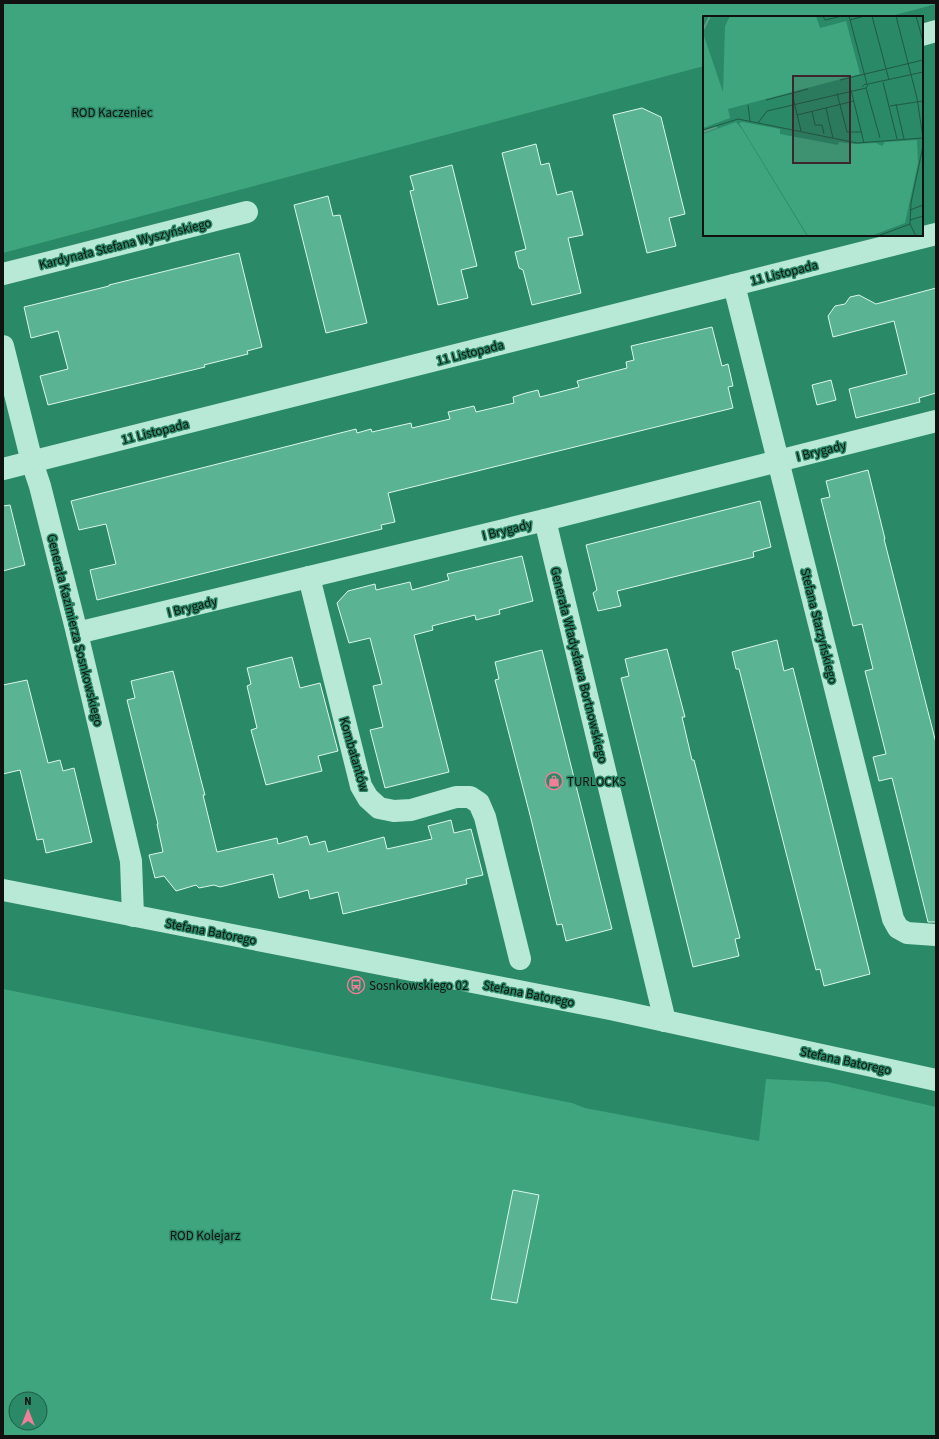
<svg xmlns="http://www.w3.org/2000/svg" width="939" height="1439" viewBox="0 0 939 1439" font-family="'Source Sans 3',sans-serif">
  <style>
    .green { fill: #3fa57e; fill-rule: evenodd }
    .building { fill: #5ab392; stroke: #dbf7ec }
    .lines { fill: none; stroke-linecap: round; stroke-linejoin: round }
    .minor { stroke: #b8e9d6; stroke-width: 22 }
    .labels { text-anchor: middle; stroke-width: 3; stroke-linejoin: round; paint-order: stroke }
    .park-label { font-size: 13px; fill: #111; stroke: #2a8966 }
    .street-label { font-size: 13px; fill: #111; stroke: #2a8966 }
    .poi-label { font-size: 13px; fill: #111; stroke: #2a8966; text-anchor: start }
    .inset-river { fill: none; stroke: #5d9d86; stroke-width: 2 }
    .inset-road { fill: none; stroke: #205944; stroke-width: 1 }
    .view { fill: #3d272c; fill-opacity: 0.15; stroke: #3d272c; stroke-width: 2 }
    .inset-edge { fill: none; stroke: #111; stroke-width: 2 }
  </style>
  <rect width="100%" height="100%" fill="#2a8966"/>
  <g class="green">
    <path d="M 3,3 L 936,3 L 936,4 L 888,17 L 704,17 L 704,66 L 3,253 Z"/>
    <path d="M 3,989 L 572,1103 L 585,1108 L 759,1141 L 766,1079 L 828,1082 L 936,1107 L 936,1436 L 3,1436 ZM 16,1399 L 40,1399 L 40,1423 L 16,1423 Z"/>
  </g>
  <g class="building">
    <path d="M 642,108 L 661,117 L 685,214 L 669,218 L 676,246 L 647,253 L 613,115 Z"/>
    <path d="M 536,144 L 541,165 L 549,163 L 557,195 L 572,191 L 583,235 L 568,238 L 581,293 L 532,305 L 523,270 L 519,268 L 515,252 L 526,249 L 502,153 Z"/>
    <path d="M 452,165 L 477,266 L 461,270 L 468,298 L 438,305 L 410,191 L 414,190 L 410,176 Z"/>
    <path d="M 328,196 L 333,216 L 340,215 L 367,323 L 326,333 L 294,205 Z"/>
    <path d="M 239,253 L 262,347 L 247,351 L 248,354 L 204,365 L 205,367 L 48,405 L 40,376 L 68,369 L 58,331 L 31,338 L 24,307 L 109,286 L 109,285 Z"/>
    <path d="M 936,288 L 936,393 L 919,398 L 920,402 L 856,418 L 849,389 L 907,374 L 894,321 L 833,337 L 828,316 L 835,306 L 845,304 L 850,297 L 859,295 L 876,304 Z"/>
    <path d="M 712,327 L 722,366 L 728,364 L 733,386 L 728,387 L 733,408 L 388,493 L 395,522 L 381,525 L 382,529 L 97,600 L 90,570 L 116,564 L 106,524 L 79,530 L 71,501 L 356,429 L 357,433 L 371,429 L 372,432 L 411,423 L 412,428 L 450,419 L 448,412 L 474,406 L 476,412 L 514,403 L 513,397 L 526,393 L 538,390 L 540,397 L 579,387 L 577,381 L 627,368 L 626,362 L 634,360 L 631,346 Z"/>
    <path d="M 831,380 L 836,400 L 817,405 L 812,385 Z"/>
    <path d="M 868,470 L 885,539 L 884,539 L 936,743 L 936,922 L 928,922 L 892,778 L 879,781 L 873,757 L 886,754 L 865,671 L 873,669 L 862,624 L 853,626 L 821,499 L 830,497 L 826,481 Z"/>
    <path d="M 760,501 L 771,547 L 753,552 L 754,557 L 617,591 L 621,606 L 598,611 L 593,593 L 597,590 L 586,545 Z"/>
    <path d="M 10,505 L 25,565 L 3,571 L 3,506 Z"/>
    <path d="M 522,556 L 533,601 L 499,610 L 500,614 L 476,620 L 475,615 L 432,626 L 433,630 L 414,635 L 449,772 L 385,788 L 370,730 L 383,727 L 373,686 L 382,684 L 370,638 L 349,643 L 337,603 L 348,591 L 375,584 L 376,590 L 410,582 L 412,590 L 449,580 L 447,574 Z"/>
    <path d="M 777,640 L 784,671 L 793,668 L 870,974 L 824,986 L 820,969 L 816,970 L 739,669 L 736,669 L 732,652 Z"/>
    <path d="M 667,649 L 685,717 L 682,717 L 692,760 L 694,760 L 740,938 L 735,939 L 739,956 L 693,967 L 621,678 L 629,676 L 625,659 Z"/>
    <path d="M 542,650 L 612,929 L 566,941 L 562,924 L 557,925 L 530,815 L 495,680 L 499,679 L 495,662 Z"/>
    <path d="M 292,657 L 300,688 L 320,683 L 338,751 L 318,756 L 322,771 L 266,785 L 251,730 L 257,728 L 247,686 L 251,684 L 247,668 Z"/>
    <path d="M 173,671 L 202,784 L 205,795 L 203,795 L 217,852 L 277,838 L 278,844 L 307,836 L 310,845 L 325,841 L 328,852 L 384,837 L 387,849 L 432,839 L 428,826 L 451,820 L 454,833 L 471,829 L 483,875 L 466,879 L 467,884 L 343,914 L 338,892 L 310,899 L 308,890 L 279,898 L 273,874 L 220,887 L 214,885 L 199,888 L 196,885 L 176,891 L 164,876 L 155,878 L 149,855 L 163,852 L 157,824 L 158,824 L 127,700 L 135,698 L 131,681 Z"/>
    <path d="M 27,680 L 48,763 L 60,760 L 63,771 L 74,768 L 92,842 L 46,853 L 43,839 L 37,840 L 20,770 L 3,774 L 3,685 Z"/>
    <path d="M 513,1190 L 539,1195 L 517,1303 L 491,1299 Z"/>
  </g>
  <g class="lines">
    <g class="minor">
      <path d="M 922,35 L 936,31"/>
      <path d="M 3,274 L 247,212"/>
      <path d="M 734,285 L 893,919 L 898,928 L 907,933 L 936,935"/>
      <path d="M 3,346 L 32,462 L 40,486 L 77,633 L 131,861 L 133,916"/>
      <path d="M 3,469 L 936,234"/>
      <path d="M 545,520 L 665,1021"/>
      <path d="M 309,577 L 361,786 L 368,798 L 379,808 L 394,811 L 411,810 L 456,797 L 470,797 L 479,803 L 485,817 L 520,959"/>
      <path d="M 77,633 L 545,520 L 936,421"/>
      <path d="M 3,890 L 610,1009 L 936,1080"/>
    </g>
  </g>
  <defs>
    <g id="shop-ring" transform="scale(0.9)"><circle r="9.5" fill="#2a8966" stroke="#ef7f98" stroke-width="1.5"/><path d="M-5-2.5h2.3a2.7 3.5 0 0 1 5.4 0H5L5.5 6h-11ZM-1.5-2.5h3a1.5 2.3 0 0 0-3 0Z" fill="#ef7f98"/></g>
    <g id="bus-ring" transform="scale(0.9)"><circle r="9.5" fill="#2a8966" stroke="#ef7f98" stroke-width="1.5"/><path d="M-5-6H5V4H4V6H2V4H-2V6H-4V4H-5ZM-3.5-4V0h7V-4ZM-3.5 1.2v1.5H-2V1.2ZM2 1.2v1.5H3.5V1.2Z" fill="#ef7f98"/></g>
  </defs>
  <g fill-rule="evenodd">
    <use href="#shop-ring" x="554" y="781"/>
    <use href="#bus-ring" x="356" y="985"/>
  </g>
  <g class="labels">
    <g class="park-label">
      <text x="112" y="117">ROD Kaczeniec</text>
      <text x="205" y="1240">ROD Kolejarz</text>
    </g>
    <g class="street-label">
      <text transform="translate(125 243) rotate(-14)" y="5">Kardynała Stefana Wyszyńskiego</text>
      <text transform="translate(784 272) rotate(-14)" y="5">11 Listopada</text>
      <text transform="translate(470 352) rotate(-14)" y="5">11 Listopada</text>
      <text transform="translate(155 431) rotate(-14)" y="5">11 Listopada</text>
      <text transform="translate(821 450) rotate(-14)" y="5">I Brygady</text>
      <text transform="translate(507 529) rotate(-14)" y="5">I Brygady</text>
      <text transform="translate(192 606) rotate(-14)" y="5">I Brygady</text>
      <text transform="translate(820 626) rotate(76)" y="5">Stefana Starzyńskiego</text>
      <text transform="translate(76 630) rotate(76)" y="5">Generała Kazimierza Sosnkowskiego</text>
      <text transform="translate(580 665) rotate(76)" y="5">Generała Władysława Bortnowskiego</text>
      <text transform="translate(355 754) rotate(74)" y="5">Kombatantów</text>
      <text transform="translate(211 931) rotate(11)" y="5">Stefana Batorego</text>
      <text transform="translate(529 993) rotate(11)" y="5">Stefana Batorego</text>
      <text transform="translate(846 1060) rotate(12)" y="5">Stefana Batorego</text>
    </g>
    <g class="poi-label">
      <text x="567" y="786">TURLOCKS</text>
      <text x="369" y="990">Sosnkowskiego 02</text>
    </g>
  </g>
  <g transform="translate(703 16)">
    <rect width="220" height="220" fill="#2a8966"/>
    <path d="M 27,0 L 113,0 L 117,12 L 143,5 L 157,58 L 25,93 L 27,102 L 0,112 L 0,17 L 20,76 L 22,10 ZM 33,106 L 39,113 L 104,220 L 0,220 L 0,118 ZM 40,106 L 77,113 L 77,118 L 135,129 L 136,126 L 151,128 L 173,127 L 179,130 L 182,126 L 214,124 L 215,147 L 202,207 L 168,220 L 105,220 L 36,107 Z" fill="#3fa57e"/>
    <path class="inset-river" d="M 0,14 L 7,0M 0,116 L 14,111"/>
    <path class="inset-road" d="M 120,0 L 122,4 L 139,0M 146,0 L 164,68M 169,0 L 186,64M 193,0 L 214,82 L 220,122M 213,0 L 220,25M 147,4 L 161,0M 137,64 L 220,44M 180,66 L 194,123M 165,68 L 220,56M 163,72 L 177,122M 148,74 L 161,127M 89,77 L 98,115M 134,77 L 144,116 L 159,116M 63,84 L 105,73M 193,88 L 201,123M 45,89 L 47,105M 187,90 L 220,85M 123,92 L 130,122M 109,95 L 112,109 L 119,109 L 121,118M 94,99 L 151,85M 55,107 L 64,95 L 163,72 L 165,69 L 162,68 L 159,71M 0,114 L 35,103 L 154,127 L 220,122M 207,194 L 220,189M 207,204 L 220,200M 175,220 L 207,208M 213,220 L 207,208 L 208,187 L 220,130"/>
    <path class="view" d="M 90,60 L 147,60 L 147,147 L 90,147 Z"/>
    <rect width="220" height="220" class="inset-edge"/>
  </g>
  <rect width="939" height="1439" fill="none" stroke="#111111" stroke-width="8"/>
  <g transform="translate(28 1411)"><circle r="19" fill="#2a8966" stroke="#205944"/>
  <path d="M0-3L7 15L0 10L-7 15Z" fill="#ef7f98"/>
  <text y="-6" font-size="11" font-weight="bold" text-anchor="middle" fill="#111111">N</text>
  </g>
</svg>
